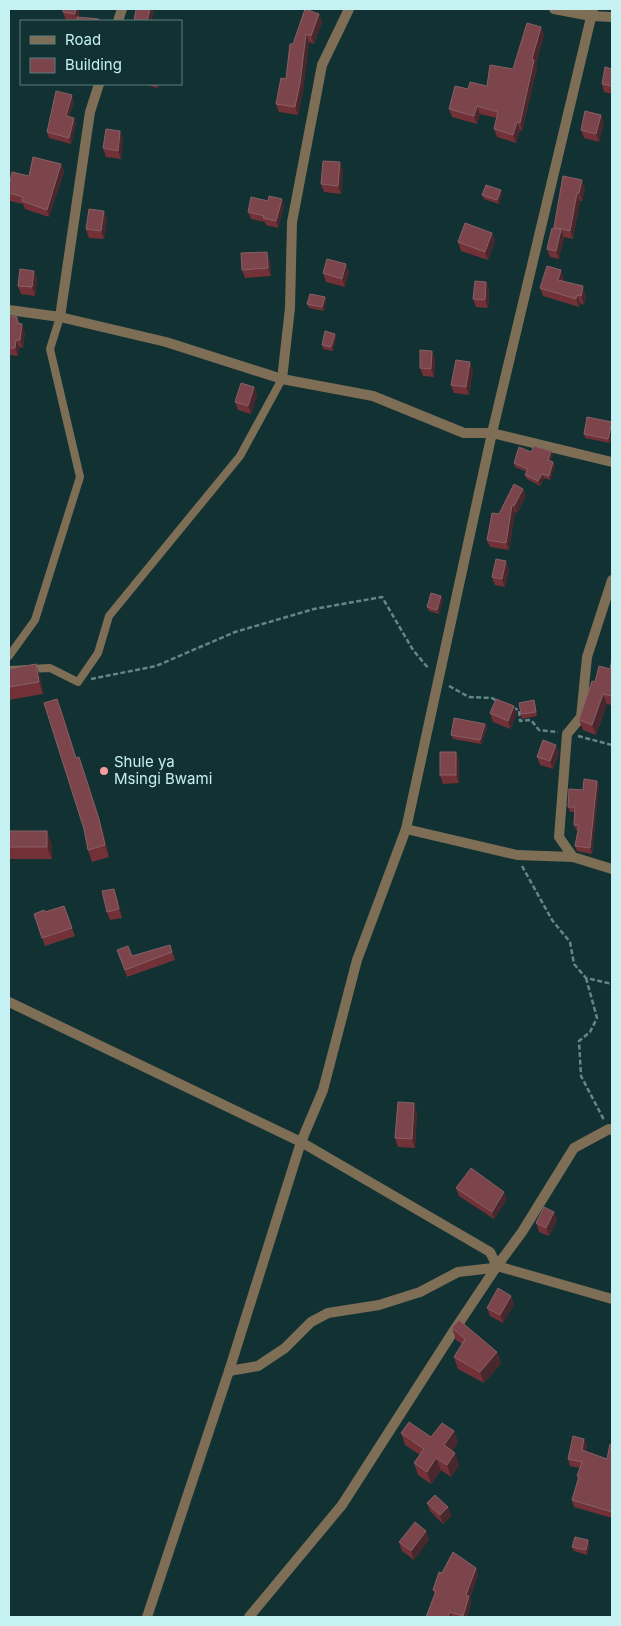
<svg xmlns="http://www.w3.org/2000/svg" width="621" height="1626" viewBox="0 0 621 1626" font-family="Inter,sans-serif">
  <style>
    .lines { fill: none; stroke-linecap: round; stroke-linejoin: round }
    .path { stroke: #628789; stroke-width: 2.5; stroke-dasharray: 5 2.5; stroke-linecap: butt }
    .service { stroke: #7d6e55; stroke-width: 8 }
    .minor { stroke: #7d6e55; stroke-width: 10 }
    .tertiary { stroke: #7d6e55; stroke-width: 10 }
    .wall { fill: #723037 }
    .shaded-wall { fill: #48282d }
    .building { fill: #7b454b; stroke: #876066 }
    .poi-dot { fill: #f59b9c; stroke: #123132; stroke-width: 2 }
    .labels { text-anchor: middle; stroke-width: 5; stroke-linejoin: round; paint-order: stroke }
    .poi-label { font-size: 15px; fill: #c5f1f3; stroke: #123132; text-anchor: start }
  </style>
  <rect width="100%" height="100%" fill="#123132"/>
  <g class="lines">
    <g class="path">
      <path d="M 91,679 L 156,666 L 235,632 L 314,609 L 382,597 L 413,650 L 429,669"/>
      <path d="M 449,686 L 469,697 L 492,698 L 497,701"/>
      <path d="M 513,708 L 519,710 L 520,721 L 531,720 L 539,730 L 558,732"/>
      <path d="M 578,736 L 612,745"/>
      <path d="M 522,866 L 552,920 L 570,942 L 574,964 L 586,978 L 612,984"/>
      <path d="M 586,978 L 597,1018 L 590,1032 L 579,1041 L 581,1076 L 604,1120"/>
    </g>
    <g class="service">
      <path d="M 9,656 L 35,620 L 80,477 L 50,349 L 60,317"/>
      <path d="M 9,670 L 50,668 L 78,682 L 98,653 L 109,616 L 240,456 L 282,379"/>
    </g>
    <g class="minor">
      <path d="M 554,9 L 591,16 L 612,17"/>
      <path d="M 118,21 L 122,9"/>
      <path d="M 9,310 L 60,317 L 166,342 L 282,379 L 373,396 L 464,433 L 492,433 L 612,462"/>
      <path d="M 60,317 L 90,112 L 99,84"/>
      <path d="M 282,379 L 290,308 L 292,222 L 322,65 L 349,9"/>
      <path d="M 406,829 L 517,855 L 573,857 L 612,869"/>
      <path d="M 573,857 L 559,837 L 567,734 L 581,717 L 587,657 L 612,580"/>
      <path d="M 9,1002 L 301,1142 L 490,1252 L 497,1266"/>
      <path d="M 229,1371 L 258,1366 L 285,1348 L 311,1322 L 328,1313 L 379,1305 L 420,1292 L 458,1272 L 493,1268 L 497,1266 L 612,1299"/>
      <path d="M 249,1617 L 342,1505 L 453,1332 L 497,1266 L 522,1232 L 574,1148 L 609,1129 L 612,1130"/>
    </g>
    <path class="tertiary" d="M 147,1617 L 229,1371 L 301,1142 L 323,1090 L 357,960 L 406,829 L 492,433 L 593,9"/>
  </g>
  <g class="wall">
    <path d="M 79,9 L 79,17 L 99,21 L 66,21 L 63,12 Z"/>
    <path d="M 319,14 L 322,22 L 314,44 L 309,42 L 303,91 L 298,115 L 279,112 L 276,104 L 286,79 L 293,44 Z"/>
    <path d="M 541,27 L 544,35 L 536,64 L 537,68 L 522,131 L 520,130 L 516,143 L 497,137 L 494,129 L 497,118 L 480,114 L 477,124 L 452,117 L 449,109 L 468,89 L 487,86 L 513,69 Z"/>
    <path d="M 612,69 L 612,94 L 604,92 L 602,84 Z"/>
    <path d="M 145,84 L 159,84 L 157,88 Z"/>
    <path d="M 74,102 L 69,117 L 76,124 L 71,144 L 49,138 L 47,132 Z"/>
    <path d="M 601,115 L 604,123 L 599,142 L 584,138 L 581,130 Z"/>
    <path d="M 120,131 L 123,140 L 121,159 L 106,157 L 103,148 Z"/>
    <path d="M 61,164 L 64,172 L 49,217 L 25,209 L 23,204 L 10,201 L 9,197 L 9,186 L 29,176 Z"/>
    <path d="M 343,170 L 341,194 L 324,192 L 321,184 Z"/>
    <path d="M 563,176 L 585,188 L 582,201 L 580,201 L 573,239 L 564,237 L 564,238 L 559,259 L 550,257 L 547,249 L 554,228 L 554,227 Z"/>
    <path d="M 502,194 L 499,204 L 484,199 L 482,195 Z"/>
    <path d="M 284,206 L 278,228 L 266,225 L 265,222 L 251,219 L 248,212 Z"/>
    <path d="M 107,219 L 104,239 L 89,238 L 86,229 Z"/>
    <path d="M 492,233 L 495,241 L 488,260 L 461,251 L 458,242 Z"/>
    <path d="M 270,260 L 271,276 L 245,278 L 242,270 Z"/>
    <path d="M 34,271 L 37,279 L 35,296 L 21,294 L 18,286 Z"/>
    <path d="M 349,272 L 345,287 L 326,282 L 323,273 Z"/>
    <path d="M 564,278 L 563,281 L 586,295 L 584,305 L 580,303 L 579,307 L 543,296 L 540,288 Z"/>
    <path d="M 486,282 L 489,290 L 488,308 L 476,307 L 473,299 Z"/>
    <path d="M 325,297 L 326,301 L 324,311 L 309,308 L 307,304 Z"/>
    <path d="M 17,317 L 20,324 L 25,332 L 23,348 L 19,347 L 18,356 L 9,355 L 9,324 Z"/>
    <path d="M 335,334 L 336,338 L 333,351 L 323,349 L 322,345 Z"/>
    <path d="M 432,351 L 435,359 L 434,377 L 423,376 L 420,368 Z"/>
    <path d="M 473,370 L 469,395 L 454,393 L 451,385 Z"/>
    <path d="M 254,387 L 257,395 L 251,414 L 238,410 L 235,402 Z"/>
    <path d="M 612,422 L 612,433 L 610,443 L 585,438 L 584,434 Z"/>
    <path d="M 551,451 L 553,455 L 550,461 L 553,462 L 555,466 L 550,480 L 544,478 L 540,486 L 527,479 L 525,475 L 527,472 L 515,467 L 514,463 L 531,452 Z"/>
    <path d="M 523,489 L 526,496 L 517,513 L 515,512 L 509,550 L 490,547 L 487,540 Z"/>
    <path d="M 509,569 L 505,587 L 495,585 L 492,577 Z"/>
    <path d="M 441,596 L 443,600 L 439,614 L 429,611 L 427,607 Z"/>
    <path d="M 612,659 L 612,705 L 607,704 L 596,735 L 583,730 L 579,720 L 610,669 Z"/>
    <path d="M 9,669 L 40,676 L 43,694 L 9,700 Z"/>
    <path d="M 535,704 L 537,716 L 522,719 L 521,714 Z"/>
    <path d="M 514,706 L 517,714 L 510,729 L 493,722 L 490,713 Z"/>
    <path d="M 62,711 L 76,758 L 83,770 L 103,832 L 109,857 L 92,862 L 88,850 Z"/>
    <path d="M 485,724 L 487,728 L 481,744 L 453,739 L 451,735 Z"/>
    <path d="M 456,752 L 459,760 L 459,783 L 443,784 L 440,775 Z"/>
    <path d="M 559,753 L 553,769 L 540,765 L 537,757 Z"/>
    <path d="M 597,781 L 599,786 L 592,854 L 577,851 L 575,846 L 578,830 L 576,830 L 574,825 L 575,812 L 570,812 L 568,807 L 583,790 Z"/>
    <path d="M 9,831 L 52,844 L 52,859 L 9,859 Z"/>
    <path d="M 117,897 L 122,918 L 110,920 L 107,912 Z"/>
    <path d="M 64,906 L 75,936 L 45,946 L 34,914 L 45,912 Z"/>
    <path d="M 170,945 L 175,960 L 127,977 L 117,950 L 132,956 Z"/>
    <path d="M 417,1112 L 415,1148 L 398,1147 L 395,1138 Z"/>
    <path d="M 456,1188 L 507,1199 L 494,1219 L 459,1196 Z"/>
    <path d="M 554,1212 L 557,1220 L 549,1236 L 539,1232 L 536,1223 Z"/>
    <path d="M 511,1296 L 514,1304 L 503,1323 L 490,1316 L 487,1308 Z"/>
    <path d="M 452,1328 L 497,1352 L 501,1363 L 484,1383 L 458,1369 L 454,1357 L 462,1344 L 456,1340 Z"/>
    <path d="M 454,1431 L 458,1443 L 452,1451 L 459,1465 L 451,1477 L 441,1470 L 431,1484 L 418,1475 L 414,1463 L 420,1455 L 405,1445 L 401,1433 L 431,1437 Z"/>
    <path d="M 584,1439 L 587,1446 L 585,1452 L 607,1459 L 612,1445 L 612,1518 L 574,1507 L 572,1500 L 578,1479 L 577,1476 L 580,1468 L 570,1466 L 568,1459 Z"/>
    <path d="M 427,1503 L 448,1507 L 451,1516 L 443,1524 L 430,1511 Z"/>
    <path d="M 429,1539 L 414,1560 L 402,1551 L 399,1542 Z"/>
    <path d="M 590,1545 L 587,1555 L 574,1551 L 572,1547 Z"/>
    <path d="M 476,1568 L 478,1575 L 470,1598 L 471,1602 L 467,1617 L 426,1617 L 435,1594 L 433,1590 L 442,1573 Z"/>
  </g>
  <g class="shaded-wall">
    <path d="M 76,9 L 79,9 L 78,21 L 75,14 Z"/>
    <path d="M 150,9 L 152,9 L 154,12 L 152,21 L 147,21 Z"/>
    <path d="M 319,14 L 322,22 L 314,44 L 311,36 Z"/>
    <path d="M 541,27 L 544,35 L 536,64 L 537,68 L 522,131 L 520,123 L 532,59 Z"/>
    <path d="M 306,34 L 309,42 L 303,91 L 298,115 L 295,107 Z"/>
    <path d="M 72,95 L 74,102 L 68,122 L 66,116 Z"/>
    <path d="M 477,106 L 480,114 L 477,124 L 474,116 Z"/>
    <path d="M 601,115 L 604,123 L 599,142 L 596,134 Z"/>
    <path d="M 74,118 L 76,124 L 71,144 L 69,138 Z"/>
    <path d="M 517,122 L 520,130 L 516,143 L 513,135 Z"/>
    <path d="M 120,131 L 123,140 L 121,159 L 118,151 Z"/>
    <path d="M 340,162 L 343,170 L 341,194 L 338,186 Z"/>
    <path d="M 61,164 L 64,172 L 49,217 L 47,210 Z"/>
    <path d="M 582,180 L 585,188 L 582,201 L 579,193 Z"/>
    <path d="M 501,190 L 502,194 L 499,204 L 497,200 Z"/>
    <path d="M 577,193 L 580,201 L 573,239 L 570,231 Z"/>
    <path d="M 282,199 L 284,206 L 278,228 L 276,221 Z"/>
    <path d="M 104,211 L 107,219 L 104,239 L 101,231 Z"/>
    <path d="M 561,230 L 564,238 L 559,259 L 556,251 Z"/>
    <path d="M 492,233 L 495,241 L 488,260 L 485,252 Z"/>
    <path d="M 267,252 L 270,260 L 271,276 L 268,268 Z"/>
    <path d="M 346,264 L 349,272 L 345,287 L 342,279 Z"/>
    <path d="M 561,270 L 564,278 L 561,288 L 558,280 Z"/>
    <path d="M 34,271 L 37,279 L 35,296 L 32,287 Z"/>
    <path d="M 486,282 L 489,290 L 488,308 L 485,300 Z"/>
    <path d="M 583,286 L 586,295 L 584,305 L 581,296 Z"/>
    <path d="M 577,295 L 580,303 L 579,307 L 576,299 Z"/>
    <path d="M 325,297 L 326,301 L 324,311 L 322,307 Z"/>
    <path d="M 22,324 L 25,332 L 23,348 L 20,340 Z"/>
    <path d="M 335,334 L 336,338 L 333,351 L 331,347 Z"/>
    <path d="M 16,340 L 19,347 L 18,356 L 15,348 Z"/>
    <path d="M 432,351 L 435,359 L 434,377 L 431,369 Z"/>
    <path d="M 470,362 L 473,370 L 469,395 L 466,387 Z"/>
    <path d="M 254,387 L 257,395 L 251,414 L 248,406 Z"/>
    <path d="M 612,422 L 612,433 L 610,443 L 608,439 Z"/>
    <path d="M 551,451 L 553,455 L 549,464 L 548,460 Z"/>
    <path d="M 553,462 L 555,466 L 550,480 L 549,476 Z"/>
    <path d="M 542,474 L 544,478 L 540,486 L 538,481 Z"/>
    <path d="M 523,489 L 526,496 L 517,513 L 514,506 Z"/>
    <path d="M 512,505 L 515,512 L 509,550 L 506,543 Z"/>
    <path d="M 506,561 L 509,569 L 505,587 L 502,579 Z"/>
    <path d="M 441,596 L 443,600 L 439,614 L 437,610 Z"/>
    <path d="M 36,664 L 40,676 L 43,694 L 39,682 Z"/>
    <path d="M 603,694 L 607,704 L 596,735 L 592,725 Z"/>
    <path d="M 57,699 L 62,711 L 80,771 L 76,758 Z"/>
    <path d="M 514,706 L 517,714 L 510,729 L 508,721 Z"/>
    <path d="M 485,724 L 487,728 L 481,744 L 480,740 Z"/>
    <path d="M 556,745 L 559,753 L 553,769 L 550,761 Z"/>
    <path d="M 456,752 L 459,760 L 459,783 L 456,775 Z"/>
    <path d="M 79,757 L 103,832 L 109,857 L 105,845 Z"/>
    <path d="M 597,781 L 599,786 L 592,854 L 590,848 Z"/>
    <path d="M 47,831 L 52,844 L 52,859 L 47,847 Z"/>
    <path d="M 114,889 L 117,897 L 122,918 L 119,909 Z"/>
    <path d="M 414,1103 L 417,1112 L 415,1148 L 412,1139 Z"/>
    <path d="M 504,1192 L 507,1199 L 494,1219 L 492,1212 Z"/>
    <path d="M 554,1212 L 557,1220 L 549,1236 L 546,1228 Z"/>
    <path d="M 511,1296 L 514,1304 L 503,1323 L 500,1315 Z"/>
    <path d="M 497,1352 L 501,1363 L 484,1383 L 480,1372 Z"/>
    <path d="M 454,1431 L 458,1443 L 448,1457 L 444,1445 Z"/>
    <path d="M 584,1439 L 587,1446 L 584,1458 L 582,1450 Z"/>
    <path d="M 455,1453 L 459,1465 L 451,1477 L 447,1465 Z"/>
    <path d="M 436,1458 L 441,1470 L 431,1484 L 427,1472 Z"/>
    <path d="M 448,1507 L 451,1516 L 443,1524 L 440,1515 Z"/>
    <path d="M 426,1531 L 429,1539 L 414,1560 L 411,1551 Z"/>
    <path d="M 588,1540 L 590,1545 L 587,1555 L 586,1550 Z"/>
    <path d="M 476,1568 L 478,1575 L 470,1598 L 471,1602 L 467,1617 L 464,1617 L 463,1616 L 466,1595 Z"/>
    <path d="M 450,1612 L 452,1617 L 448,1617 Z"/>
  </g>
  <g class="building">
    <path d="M 63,9 L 76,9 L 75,14 L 63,12 Z"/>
    <path d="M 136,9 L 150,9 L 147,21 L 134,21 Z"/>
    <path d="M 305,9 L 319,14 L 311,36 L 306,34 L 300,83 L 295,107 L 276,104 L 281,78 L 286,79 L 290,44 L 293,44 Z"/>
    <path d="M 77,17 L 99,19 L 99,21 L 77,21 Z"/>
    <path d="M 527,23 L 541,27 L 532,59 L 534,60 L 520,123 L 517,122 L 513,135 L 494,129 L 498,112 L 477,106 L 474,116 L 449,109 L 455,86 L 468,89 L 470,82 L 487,86 L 490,65 L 513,69 Z"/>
    <path d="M 605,67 L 612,69 L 612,86 L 602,84 Z"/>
    <path d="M 56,91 L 72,95 L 66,116 L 74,118 L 69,138 L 47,132 Z"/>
    <path d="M 585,111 L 601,115 L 596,134 L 581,130 Z"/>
    <path d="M 106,129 L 120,131 L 118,151 L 103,148 Z"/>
    <path d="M 33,157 L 61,164 L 47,210 L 22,201 L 23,197 L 9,193 L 9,186 L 12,172 L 29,176 Z"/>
    <path d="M 323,161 L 340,162 L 338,186 L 321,184 Z"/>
    <path d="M 563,176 L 582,180 L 579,193 L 577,193 L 570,231 L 554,227 Z"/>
    <path d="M 486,185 L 501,190 L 497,200 L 482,195 Z"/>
    <path d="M 269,196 L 282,199 L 276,221 L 263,218 L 264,216 L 248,212 L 251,197 L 268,201 Z"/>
    <path d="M 89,209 L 104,211 L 101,231 L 86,229 Z"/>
    <path d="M 465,223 L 492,233 L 485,252 L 458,242 Z"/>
    <path d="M 552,228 L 561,230 L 556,251 L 547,249 Z"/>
    <path d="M 267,252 L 268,268 L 242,270 L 241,253 Z"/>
    <path d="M 327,259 L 346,264 L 342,279 L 323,273 Z"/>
    <path d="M 547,266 L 561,270 L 558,280 L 583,286 L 581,296 L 577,295 L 576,299 L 540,288 Z"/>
    <path d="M 20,269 L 34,271 L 32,287 L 18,286 Z"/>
    <path d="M 475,281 L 486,282 L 485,300 L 473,299 Z"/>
    <path d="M 310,294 L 325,297 L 322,307 L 307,304 Z"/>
    <path d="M 10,316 L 17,317 L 17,323 L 22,324 L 20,340 L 16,340 L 15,348 L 9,348 L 9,324 Z"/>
    <path d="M 325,331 L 335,334 L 331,347 L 322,345 Z"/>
    <path d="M 420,350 L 432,351 L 431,369 L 420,368 Z"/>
    <path d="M 456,360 L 470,362 L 466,387 L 451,385 Z"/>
    <path d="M 241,383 L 254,387 L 248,406 L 235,402 Z"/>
    <path d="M 587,417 L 612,422 L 608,439 L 584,434 Z"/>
    <path d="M 534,446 L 551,451 L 548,460 L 553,462 L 549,476 L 542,474 L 538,481 L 525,475 L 528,469 L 514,463 L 519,447 L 531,452 Z"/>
    <path d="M 514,484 L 523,489 L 514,506 L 512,505 L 506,543 L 487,540 L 492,513 L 499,514 Z"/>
    <path d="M 496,559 L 506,561 L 502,579 L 492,577 Z"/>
    <path d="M 431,593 L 441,596 L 437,610 L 427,607 Z"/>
    <path d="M 612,659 L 612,696 L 603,694 L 592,725 L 579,720 L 592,681 L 595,682 L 599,666 L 610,669 Z"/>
    <path d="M 36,664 L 39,682 L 9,687 L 9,669 Z"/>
    <path d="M 57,699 L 76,758 L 79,757 L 99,819 L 105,845 L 88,850 L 84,829 L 44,703 Z"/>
    <path d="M 496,699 L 514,706 L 508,721 L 490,713 Z"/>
    <path d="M 534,700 L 536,712 L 521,714 L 519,703 Z"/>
    <path d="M 454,718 L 485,724 L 480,740 L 451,735 Z"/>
    <path d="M 543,740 L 556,745 L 550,761 L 537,757 Z"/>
    <rect x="440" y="752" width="16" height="23"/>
    <path d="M 584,779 L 597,781 L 590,848 L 575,846 L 579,825 L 574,825 L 575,807 L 568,807 L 569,789 L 583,790 Z"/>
    <rect x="9" y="831" width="38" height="16"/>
    <path d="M 114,889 L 119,909 L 107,912 L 102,891 Z"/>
    <path d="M 64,906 L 72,928 L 42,938 L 34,914 L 44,910 L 45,912 Z"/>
    <path d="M 170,945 L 172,952 L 125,970 L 117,950 L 128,946 L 132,956 Z"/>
    <path d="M 398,1102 L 414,1103 L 412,1139 L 395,1138 Z"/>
    <path d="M 471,1168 L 504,1192 L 492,1212 L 456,1188 Z"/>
    <path d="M 544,1207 L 554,1212 L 546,1228 L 536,1223 Z"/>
    <path d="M 498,1288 L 511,1296 L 500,1315 L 487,1308 Z"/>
    <path d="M 459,1320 L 497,1352 L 480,1372 L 454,1357 L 465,1339 L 452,1328 Z"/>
    <path d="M 409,1422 L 431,1437 L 442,1423 L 454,1431 L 444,1445 L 455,1453 L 447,1465 L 436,1458 L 427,1472 L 414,1463 L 424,1449 L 401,1433 Z"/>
    <path d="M 573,1436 L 584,1439 L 582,1450 L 607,1459 L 610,1444 L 612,1445 L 612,1512 L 572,1500 L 579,1476 L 577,1476 L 582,1462 L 568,1459 Z"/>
    <path d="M 435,1495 L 448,1507 L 440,1515 L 427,1503 Z"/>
    <path d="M 415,1522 L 426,1531 L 411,1551 L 399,1542 Z"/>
    <path d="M 575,1537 L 588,1540 L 586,1550 L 572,1547 Z"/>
    <path d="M 453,1552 L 476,1568 L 466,1595 L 469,1596 L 463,1616 L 450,1612 L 448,1617 L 426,1617 L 436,1591 L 433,1590 L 439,1572 L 442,1573 Z"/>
  </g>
  <circle class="poi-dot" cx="104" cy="771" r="5"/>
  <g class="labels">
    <g class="poi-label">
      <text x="114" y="767">Shule ya<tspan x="114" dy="17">Msingi Bwami</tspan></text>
    </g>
  </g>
  <rect width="621" height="1626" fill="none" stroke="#c5f1f3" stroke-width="20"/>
  <rect x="20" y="20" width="162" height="65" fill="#123132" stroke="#5a7e7f"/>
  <rect x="30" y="36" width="25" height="8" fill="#7d6e55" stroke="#5a7e7f"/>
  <text x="65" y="45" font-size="15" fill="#c5f1f3">Road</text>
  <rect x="30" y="58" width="25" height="15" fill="#7b454b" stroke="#5a7e7f"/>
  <text x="65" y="70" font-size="15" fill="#c5f1f3">Building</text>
</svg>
